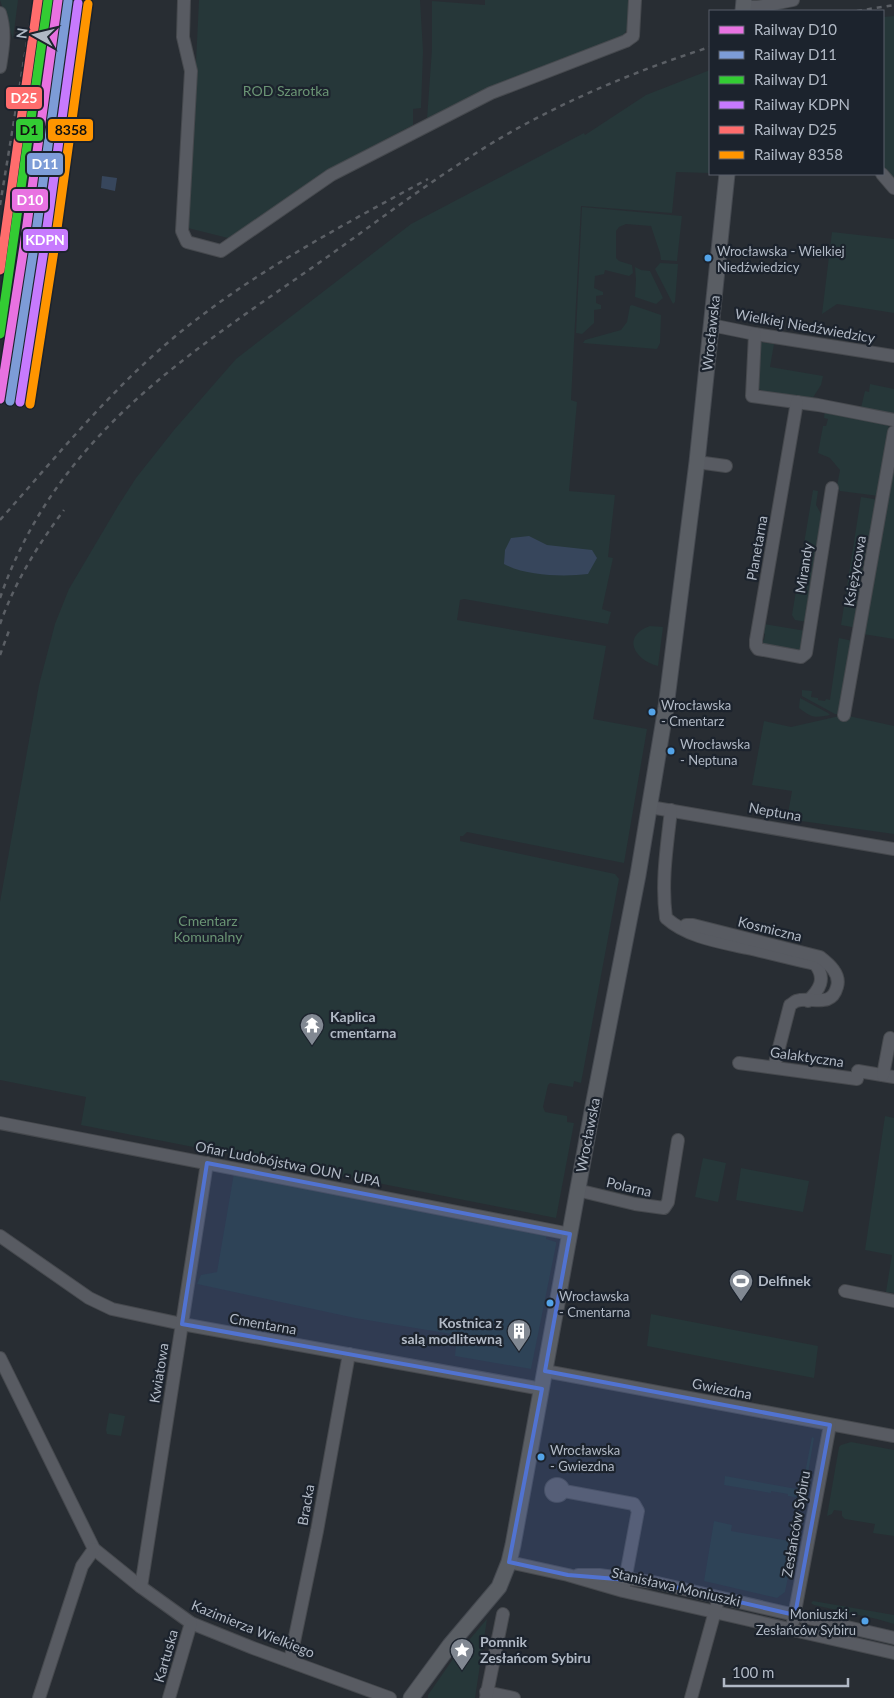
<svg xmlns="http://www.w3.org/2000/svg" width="894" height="1698" viewBox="0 0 894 1698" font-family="Lato,sans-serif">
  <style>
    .green { fill: #263739 }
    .water { fill: #37465c }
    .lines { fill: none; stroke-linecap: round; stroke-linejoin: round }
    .minor-casing { stroke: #46494e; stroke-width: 14 }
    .major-casing { stroke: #454950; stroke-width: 17 }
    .minor { stroke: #585b62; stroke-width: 12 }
    .major { stroke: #5a5e64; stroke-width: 15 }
    .rail { stroke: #5b5f65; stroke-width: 2.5; stroke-dasharray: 5 5; stroke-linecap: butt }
    .rail-1-casing { stroke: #1c232d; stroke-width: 12 }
    .rail-2-casing { stroke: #1c232d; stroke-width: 12 }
    .rail-3-casing { stroke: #1c232d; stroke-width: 12 }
    .rail-4-casing { stroke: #1c232d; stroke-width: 12 }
    .rail-5-casing { stroke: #1c232d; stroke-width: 12 }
    .rail-6-casing { stroke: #1c232d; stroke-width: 12 }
    .rail-1 { stroke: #e872e1; stroke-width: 9 }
    .rail-2 { stroke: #7d9cd7; stroke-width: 9 }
    .rail-3 { stroke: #3c3; stroke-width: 9 }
    .rail-4 { stroke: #c77afe; stroke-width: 9 }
    .rail-5 { stroke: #ff6d6d; stroke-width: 9 }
    .rail-6 { stroke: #ff9500; stroke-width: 9 }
    .marked { fill: #5173d1; fill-opacity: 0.2; stroke: #5173d1; stroke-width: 4; stroke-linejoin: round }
    .bus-dot { fill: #53a3e8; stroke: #1c232d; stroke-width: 2 }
    .labels { text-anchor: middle; stroke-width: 4.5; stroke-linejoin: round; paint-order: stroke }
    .bus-label { font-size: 13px; fill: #b1b9c5; stroke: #1c232d; text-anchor: start }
    .park-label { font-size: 14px; fill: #6a9474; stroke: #1c232d }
    .street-label { font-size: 14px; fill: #b1b9c5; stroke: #1c232d }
    .poi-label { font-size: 14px; font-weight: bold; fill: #b1b9c5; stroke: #1c232d; text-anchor: start }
    .line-badge { stroke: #1c232d; stroke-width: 2 }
    .badge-label { font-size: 14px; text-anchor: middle; font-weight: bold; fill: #fff }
    .pale-badge-label { font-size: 14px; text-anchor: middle; font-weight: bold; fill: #111 }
  </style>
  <rect width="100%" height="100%" fill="#282d33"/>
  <g class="green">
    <path d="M 0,0 L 18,0 L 13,39 Z"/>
    <path d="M 199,0 L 420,0 L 423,51 L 421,108 L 413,109 L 413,125 L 348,159 L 295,192 L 232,239 L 188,228 Z"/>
    <path d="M 485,0 L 630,0 C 629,12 631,28 622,37 L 427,119 L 432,49 L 432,1 L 485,5 Z"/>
    <path d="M 894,16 L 894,183 L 883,169 L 883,17 Z"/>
    <path d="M 710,70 L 710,173 L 676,172 L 672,213 L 581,206 L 571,400 L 577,402 L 569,491 L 615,495 L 608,557 L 613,558 L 602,609 L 611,612 L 608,624 L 464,599 L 460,600 L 457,620 L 606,646 L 593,719 L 647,729 L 624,863 L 467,832 L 463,836 L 460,836 L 460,841 L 615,874 L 619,879 L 581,1083 L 574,1081 L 573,1087 L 550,1083 L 548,1085 L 543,1107 L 545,1112 L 567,1116 L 567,1122 L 574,1123 L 556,1218 L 81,1125 L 86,1097 L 0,1080 L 0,902 L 39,685 L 55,624 L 69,589 L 118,506 L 136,478 L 174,430 L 236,359 L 411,224 L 584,133 L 585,135 L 646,95 Z"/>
    <path d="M 582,207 L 682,216 L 677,261 L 661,260 L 660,253 L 651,226 L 626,224 L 619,227 L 616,231 L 616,258 L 619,261 L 632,265 L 633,273 L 629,276 L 605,270 L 604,274 L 595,276 L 594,288 L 603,292 L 603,295 L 596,296 L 596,303 L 601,305 L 601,309 L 594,310 L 594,323 L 582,334 L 576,333 Z"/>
    <path d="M 832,232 L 894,239 L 894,313 L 837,304 L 822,314 Z"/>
    <path d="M 660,263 L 678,264 L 675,302 L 673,304 L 655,269 Z"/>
    <path d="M 635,267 L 641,270 L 650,271 L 663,298 L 656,304 L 635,297 L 636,280 Z"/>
    <path d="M 632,305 L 661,315 L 660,343 L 657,349 L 583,343 L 585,340 L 621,330 L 627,322 L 630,306 Z"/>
    <path d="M 760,342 L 774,344 L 770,367 L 823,376 L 821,385 L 812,399 L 764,392 L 755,386 Z"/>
    <path d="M 870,384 L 894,389 L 894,413 L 861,408 L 865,391 L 869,392 Z"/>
    <path d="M 825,410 L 885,422 L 889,425 L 879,496 L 840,491 L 837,486 L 840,470 L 830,458 L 818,453 L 823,426 L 826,426 L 828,419 L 824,418 Z"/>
    <path d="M 894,460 L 894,639 L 863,634 Z"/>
    <path d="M 813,490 L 818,491 L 816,505 L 824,519 L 807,622 L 795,620 L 792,615 Z"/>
    <path d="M 861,497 L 880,500 L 857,628 L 841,625 Z"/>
    <path d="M 764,624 L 806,631 L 800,652 L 764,649 L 761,640 L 764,640 L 765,634 L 762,633 Z"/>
    <path d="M 650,626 L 663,627 L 658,666 C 634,660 621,636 650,626 Z"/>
    <path d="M 839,638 L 853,641 L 840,714 L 835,714 L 802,696 L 802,690 L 812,691 L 811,697 L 818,698 L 818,700 L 825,701 L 826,699 L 830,700 Z"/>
    <path d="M 800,698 L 828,713 L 830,715 C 814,718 812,718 799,708 Z"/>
    <path d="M 844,715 L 894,726 L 894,834 L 787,819 L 792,791 L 752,785 L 764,721 L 791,727 Z"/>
    <path d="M 885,1116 L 894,1118 L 894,1293 L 886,1292 L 892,1255 L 865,1250 Z"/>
    <path d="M 703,1158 L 726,1163 L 718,1202 L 695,1197 Z"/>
    <path d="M 741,1168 L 809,1181 L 803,1212 L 736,1200 Z"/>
    <path d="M 234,1173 L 547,1234 L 546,1239 L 556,1242 L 556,1245 L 531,1369 L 455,1356 L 457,1335 L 355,1318 L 197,1284 L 201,1275 L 217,1272 Z"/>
    <path d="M 651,1314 L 818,1346 L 814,1378 L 647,1346 Z"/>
    <path d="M 109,1413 L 125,1416 L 121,1436 L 107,1434 L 106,1430 Z"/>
    <path d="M 812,1437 L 814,1438 L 805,1491 L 803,1491 L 802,1498 L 788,1496 L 788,1494 L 771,1491 L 771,1493 L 724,1485 L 725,1476 L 797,1489 L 799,1483 L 803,1483 Z"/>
    <path d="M 851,1442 L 894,1450 L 894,1536 L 873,1533 L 875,1524 L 845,1519 L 842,1516 L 842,1511 L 834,1510 L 832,1514 L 827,1516 L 839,1447 L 841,1445 Z"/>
    <path d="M 714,1521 L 732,1525 L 731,1531 L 795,1542 L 785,1592 L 777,1598 L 704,1581 Z"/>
    <path d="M 813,1601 L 894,1615 L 894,1624 L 877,1619 L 814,1605 L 811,1603 Z"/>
    <path d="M 487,1619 L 475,1698 L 428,1698 L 428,1695 L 453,1659 Z"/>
  </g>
  <g class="water">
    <path d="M 102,176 L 117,178 L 115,191 L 101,188 Z"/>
    <path d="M 529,536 L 547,545 L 592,550 L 597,558 L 588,574 C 564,577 526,576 504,564 L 505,550 L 511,538 Z"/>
  </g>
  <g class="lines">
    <g class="minor-casing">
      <g id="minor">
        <path d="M 184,0 L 183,37 L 191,71 L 182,231 L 187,242 L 221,251 L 331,175 L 491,93 L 626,41 L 633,36 L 635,0"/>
        <path d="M 744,7 L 758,7 L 793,0"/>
        <path d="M 0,13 C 6,32 3,48 0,67"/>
        <path d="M 882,174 L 894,188"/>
        <path d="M 711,325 L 755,334 L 894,356"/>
        <path d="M 755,334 L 752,396 L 818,405 L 894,420"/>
        <path d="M 797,402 L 756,640 L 756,646 L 758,649 L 801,657 L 806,653 L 832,488"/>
        <path d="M 697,462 L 726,466"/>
        <path d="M 844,715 L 894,432"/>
        <path d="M 650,807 L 894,849"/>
        <path d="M 671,810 C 667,846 661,882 666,918 C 687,937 720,942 747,948 C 770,953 792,959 815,964 C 827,979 819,990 808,1001"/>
        <path d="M 686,925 L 693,925 L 820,957 C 829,964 841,974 837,987 C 831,1009 812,996 796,1001 C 794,1002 792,1004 790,1005 L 774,1067"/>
        <path d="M 739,1063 L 857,1079 L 858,1071 L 894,1077"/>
        <path d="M 883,1075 L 890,1038"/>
        <path d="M 0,1123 L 570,1234"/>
        <path d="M 577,1190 L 635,1204 L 664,1208 L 668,1202 L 678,1140"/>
        <path d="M 0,1236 L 89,1298 L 112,1309 L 182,1324 L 542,1389"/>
        <path d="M 845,1291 L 894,1301"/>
        <path d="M 0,1358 L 94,1549 L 141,1587 L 191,1623 L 253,1648 L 390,1698"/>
        <path d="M 545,1371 L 894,1436"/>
        <circle cx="557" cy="1490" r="6"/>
        <path d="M 564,1491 L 634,1504 L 638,1511 L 624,1586"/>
        <path d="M 509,1562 L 568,1575 L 623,1591 L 894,1653"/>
        <path d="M 578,1575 L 599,1575 L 653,1582 L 894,1638"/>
        <path d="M 141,1587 L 207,1163"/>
        <path d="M 793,1622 L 830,1425"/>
        <path d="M 290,1661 L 317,1531 L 349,1354"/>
        <path d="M 486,1692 L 514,1698"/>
        <path d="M 39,1698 L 82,1566 L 94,1549"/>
        <path d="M 169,1698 L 191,1623"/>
        <path d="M 486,1698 L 503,1614"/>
        <path d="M 691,1698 L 717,1604"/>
      </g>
    </g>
    <g class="major-casing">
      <g id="major">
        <path d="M 743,11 L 744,0"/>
        <path d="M 411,1698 L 450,1645 L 499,1587 L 509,1562 L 513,1545 L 593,1106 L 638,875 L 666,707 L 697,462 L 727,174"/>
      </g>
    </g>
    <use href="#minor" class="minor"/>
    <use href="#major" class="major"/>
    <g class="rail">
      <path d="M 857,11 L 894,5"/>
      <path d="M 0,205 L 34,0"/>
      <path d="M 0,520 C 57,456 111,389 178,334 C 254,272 341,226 428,179"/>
      <path d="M 0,598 C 57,434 189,354 323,260 C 371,226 418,190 467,159 C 539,111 628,73 710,47"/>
      <path d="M 0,624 C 15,582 37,546 64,510"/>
      <path d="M 0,655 L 10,628"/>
    </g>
    <g class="rail-1-casing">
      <path id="rail-1" d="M 0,399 L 24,246 L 58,0"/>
    </g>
    <g class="rail-2-casing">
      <path id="rail-2" d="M 10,401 L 34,247 L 68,1"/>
    </g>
    <g class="rail-3-casing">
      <path id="rail-3" d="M 0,334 L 48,0"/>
    </g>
    <g class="rail-4-casing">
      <path id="rail-4" d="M 20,402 L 44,249 L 78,3"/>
    </g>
    <g class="rail-5-casing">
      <path id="rail-5" d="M 0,270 L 38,0"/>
    </g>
    <g class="rail-6-casing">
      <path id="rail-6" d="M 30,404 L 54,250 L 88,4"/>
    </g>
    <use href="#rail-1" class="rail-1"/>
    <use href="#rail-2" class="rail-2"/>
    <use href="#rail-3" class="rail-3"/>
    <use href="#rail-4" class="rail-4"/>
    <use href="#rail-5" class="rail-5"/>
    <use href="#rail-6" class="rail-6"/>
  </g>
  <path class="marked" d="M 207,1163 L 570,1234 L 545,1371 L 830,1425 L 795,1615 L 653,1582 L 568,1575 L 509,1562 L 542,1389 L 182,1324 Z"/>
  <defs>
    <g id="temple-pin" transform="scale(1.25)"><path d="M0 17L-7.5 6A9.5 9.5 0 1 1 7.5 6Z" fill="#818892" stroke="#1c232d"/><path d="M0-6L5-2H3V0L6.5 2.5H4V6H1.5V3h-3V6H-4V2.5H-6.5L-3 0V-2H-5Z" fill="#fff"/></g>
    <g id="stadium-pin" transform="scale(1.25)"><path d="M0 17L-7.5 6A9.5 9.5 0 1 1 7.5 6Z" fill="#818892" stroke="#1c232d"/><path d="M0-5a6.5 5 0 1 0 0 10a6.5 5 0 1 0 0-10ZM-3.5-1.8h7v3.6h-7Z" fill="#fff"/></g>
    <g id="building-pin" transform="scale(1.25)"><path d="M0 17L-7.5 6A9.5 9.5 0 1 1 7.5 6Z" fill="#818892" stroke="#1c232d"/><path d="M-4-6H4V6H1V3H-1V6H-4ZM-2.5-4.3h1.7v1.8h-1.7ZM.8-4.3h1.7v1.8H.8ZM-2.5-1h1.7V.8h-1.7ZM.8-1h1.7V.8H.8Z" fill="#fff"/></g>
    <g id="sight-pin" transform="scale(1.25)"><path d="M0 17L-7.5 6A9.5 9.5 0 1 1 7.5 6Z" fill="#818892" stroke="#1c232d"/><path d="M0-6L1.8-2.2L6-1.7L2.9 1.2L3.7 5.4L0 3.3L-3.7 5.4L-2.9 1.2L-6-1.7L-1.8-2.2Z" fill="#fff"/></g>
  </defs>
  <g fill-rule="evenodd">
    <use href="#temple-pin" x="312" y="1025"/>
    <use href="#stadium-pin" x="741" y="1281"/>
    <use href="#building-pin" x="519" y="1331"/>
    <use href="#sight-pin" x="462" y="1650"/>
  </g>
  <g class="bus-dot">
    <circle cx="708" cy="258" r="4.5"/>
    <circle cx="652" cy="712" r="4.5"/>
    <circle cx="671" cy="751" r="4.5"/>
    <circle cx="550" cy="1303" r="4.5"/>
    <circle cx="541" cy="1457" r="4.5"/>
    <circle cx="865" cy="1621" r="4.5"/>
  </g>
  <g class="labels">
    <g class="bus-label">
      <text x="717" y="256">Wrocławska - Wielkiej<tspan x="717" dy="16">Niedźwiedzicy</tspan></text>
      <text x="661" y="710">Wrocławska<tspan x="661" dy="16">- Cmentarz</tspan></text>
      <text x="680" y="749">Wrocławska<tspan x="680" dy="16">- Neptuna</tspan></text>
      <text x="559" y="1301">Wrocławska<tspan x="559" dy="16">- Cmentarna</tspan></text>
      <text x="550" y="1455">Wrocławska<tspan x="550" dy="16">- Gwiezdna</tspan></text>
      <text x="856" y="1619" text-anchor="end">Moniuszki -<tspan x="856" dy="16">Zesłańców Sybiru</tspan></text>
    </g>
    <g class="park-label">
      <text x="286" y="96">ROD Szarotka</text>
      <text x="208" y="926">Cmentarz<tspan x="208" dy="16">Komunalny</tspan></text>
    </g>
    <g class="street-label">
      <text transform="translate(805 326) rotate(10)" y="5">Wielkiej Niedźwiedzicy</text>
      <text transform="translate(711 333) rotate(-84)" y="5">Wrocławska</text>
      <text transform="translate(757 548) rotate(-80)" y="5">Planetarna</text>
      <text transform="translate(804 568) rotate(-81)" y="5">Mirandy</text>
      <text transform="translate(855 571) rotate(-80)" y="5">Księżycowa</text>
      <text transform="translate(775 812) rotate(10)" y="5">Neptuna</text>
      <text transform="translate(770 929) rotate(14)" y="5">Kosmiczna</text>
      <text transform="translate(807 1057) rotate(8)" y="5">Galaktyczna</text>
      <text transform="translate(588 1135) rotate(-79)" y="5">Wrocławska</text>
      <text transform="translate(288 1164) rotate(11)" y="5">Ofiar Ludobójstwa OUN - UPA</text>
      <text transform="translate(629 1187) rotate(13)" y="5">Polarna</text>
      <text transform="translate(263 1324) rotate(10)" y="5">Cmentarna</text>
      <text transform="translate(159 1373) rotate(-81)" y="5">Kwiatowa</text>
      <text transform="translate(722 1389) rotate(11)" y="5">Gwiezdna</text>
      <text transform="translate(306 1505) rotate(-80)" y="5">Bracka</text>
      <text transform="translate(796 1524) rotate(-80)" y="5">Zesłańców Sybiru</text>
      <text transform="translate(676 1587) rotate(13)" y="5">Stanisława Moniuszki</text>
      <text transform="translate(253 1629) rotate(22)" y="5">Kazimierza Wielkiego</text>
      <text transform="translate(166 1656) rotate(-74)" y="5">Kartuska</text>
    </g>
    <g class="poi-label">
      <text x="330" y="1022">Kaplica<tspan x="330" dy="16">cmentarna</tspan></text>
      <text x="758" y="1286">Delfinek</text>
      <text x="502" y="1328" text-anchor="end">Kostnica z<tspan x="502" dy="16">salą modlitewną</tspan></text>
      <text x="480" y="1647">Pomnik<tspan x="480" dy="16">Zesłańcom Sybiru</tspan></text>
    </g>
  </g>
  <g class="line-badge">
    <rect x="5" y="86" width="38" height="24" rx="5" fill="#ff6d6d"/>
    <rect x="15" y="118" width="29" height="24" rx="5" fill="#3c3"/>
    <rect x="47" y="118" width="47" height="24" rx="5" fill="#ff9500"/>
    <rect x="26" y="152" width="38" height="24" rx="5" fill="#7d9cd7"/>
    <rect x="11" y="188" width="38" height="24" rx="5" fill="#e872e1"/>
    <rect x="22" y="228" width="47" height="24" rx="5" fill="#c77afe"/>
  </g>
  <g class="badge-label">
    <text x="24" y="103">D25</text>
    <text x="45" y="169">D11</text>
    <text x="30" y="205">D10</text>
    <text x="45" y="245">KDPN</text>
  </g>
  <g class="pale-badge-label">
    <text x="29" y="135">D1</text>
    <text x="71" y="135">8358</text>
  </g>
  <rect x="709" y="10" width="175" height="165" fill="#1c232d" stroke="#585f6a"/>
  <rect x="719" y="26" width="25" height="8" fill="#e872e1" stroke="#585f6a"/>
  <text x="754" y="35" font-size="15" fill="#b1b9c5">Railway D10</text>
  <rect x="719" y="51" width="25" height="8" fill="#7d9cd7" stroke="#585f6a"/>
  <text x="754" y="60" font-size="15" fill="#b1b9c5">Railway D11</text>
  <rect x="719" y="76" width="25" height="8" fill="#33cc33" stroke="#585f6a"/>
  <text x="754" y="85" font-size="15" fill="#b1b9c5">Railway D1</text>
  <rect x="719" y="101" width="25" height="8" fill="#c77afe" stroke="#585f6a"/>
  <text x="754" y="110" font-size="15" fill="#b1b9c5">Railway KDPN</text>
  <rect x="719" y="126" width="25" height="8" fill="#ff6d6d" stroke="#585f6a"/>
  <text x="754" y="135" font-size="15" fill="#b1b9c5">Railway D25</text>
  <rect x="719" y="151" width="25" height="8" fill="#ff9500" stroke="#585f6a"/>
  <text x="754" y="160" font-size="15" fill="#b1b9c5">Railway 8358</text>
  <g transform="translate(35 35) rotate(278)" stroke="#1c232d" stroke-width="4" paint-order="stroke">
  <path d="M0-4L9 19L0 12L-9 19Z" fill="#b1b9c5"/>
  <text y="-8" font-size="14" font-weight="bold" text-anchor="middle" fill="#b1b9c5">N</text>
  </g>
  <path d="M724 1678v8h124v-8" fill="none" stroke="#b1b9c5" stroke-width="2.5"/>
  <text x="732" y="1678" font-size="15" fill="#b1b9c5" stroke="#1c232d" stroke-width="4" paint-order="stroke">100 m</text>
</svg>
